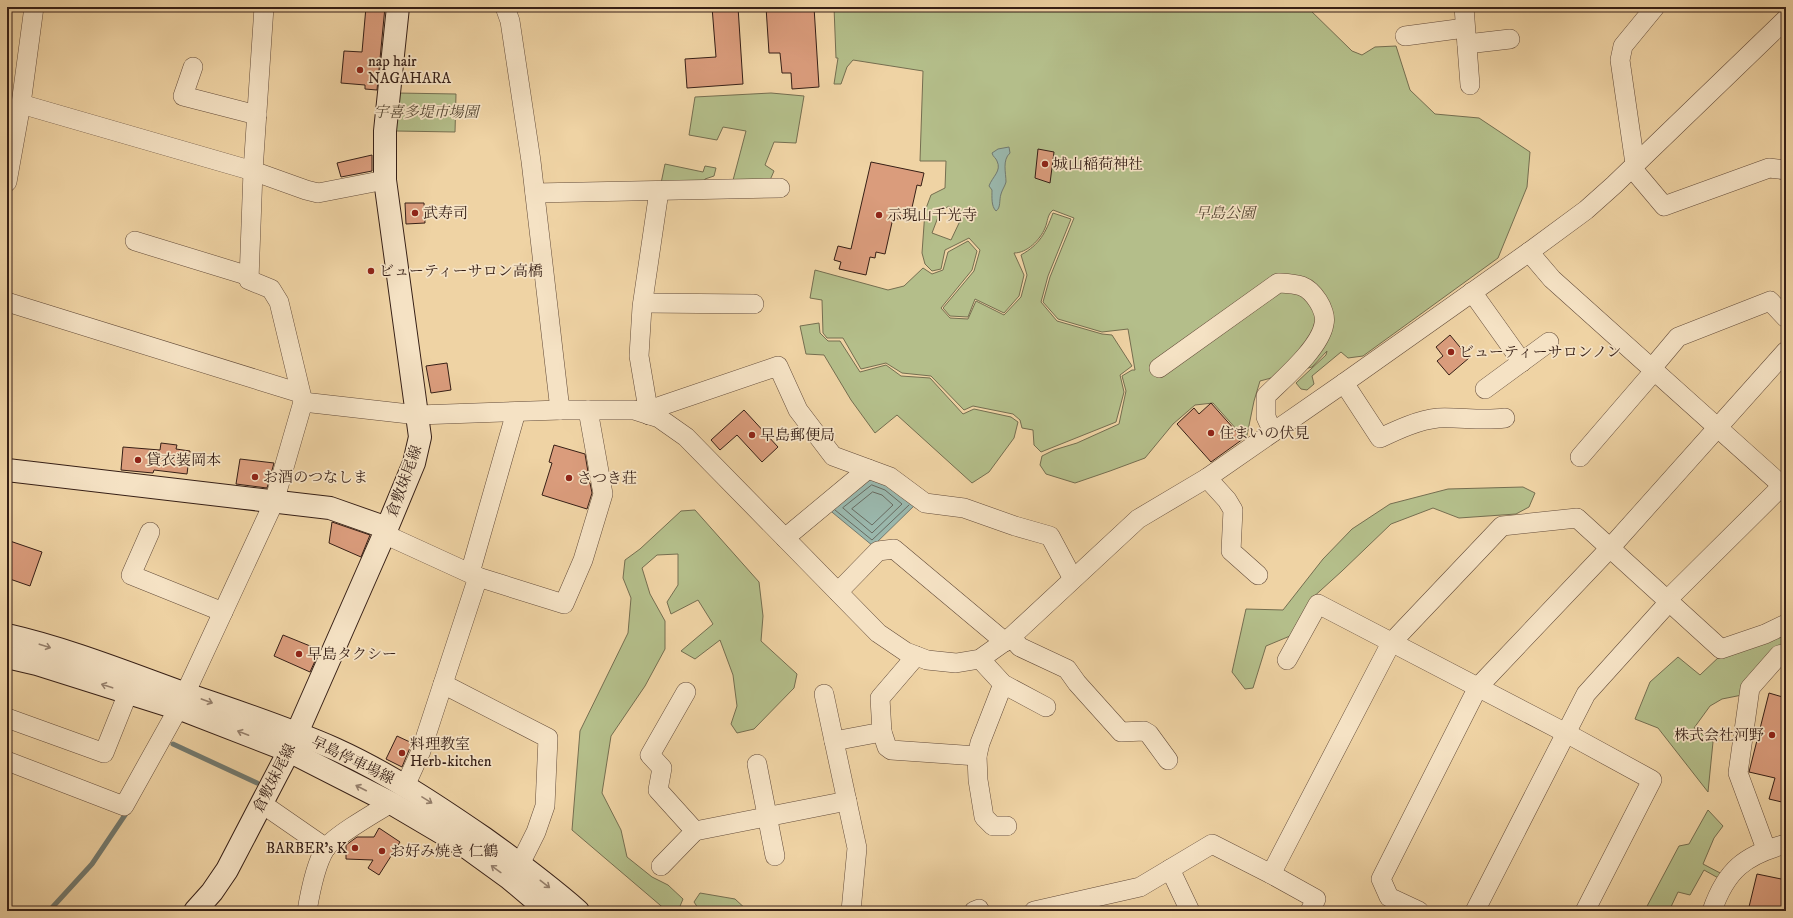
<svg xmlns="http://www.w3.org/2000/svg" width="1793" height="918" viewBox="0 0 1793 918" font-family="'IM FELL DW Pica','Noto Serif JP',serif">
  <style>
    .green { fill: #b4be8a; stroke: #756e50; fill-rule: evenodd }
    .water { fill: #9ab7ac; stroke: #727a70 }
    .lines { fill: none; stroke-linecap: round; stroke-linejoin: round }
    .shore { stroke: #686b61; stroke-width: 1 }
    .stream { stroke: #727a70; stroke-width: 5 }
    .building { fill: #da9c7c; stroke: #361f16 }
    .street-casing { stroke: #644c3a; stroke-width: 20 }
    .secondary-casing { stroke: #361f16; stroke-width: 24 }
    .street { stroke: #f5e2c4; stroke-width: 19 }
    .secondary { stroke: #f5e2c4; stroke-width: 22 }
    .oneway { stroke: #96806d }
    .poi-dot { fill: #8f2418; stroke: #f5e2c4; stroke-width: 1.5 }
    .labels { text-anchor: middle; stroke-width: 3.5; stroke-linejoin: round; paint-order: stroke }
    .poi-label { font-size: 15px; fill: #361f16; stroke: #f5e2c4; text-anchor: start }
    .park-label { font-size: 15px; font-style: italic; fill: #564733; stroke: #f5e2c4 }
    .street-label { font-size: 15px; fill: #361f16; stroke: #f5e2c4 }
  </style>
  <rect width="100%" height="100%" fill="#efd3a4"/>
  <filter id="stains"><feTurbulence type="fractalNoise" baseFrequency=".005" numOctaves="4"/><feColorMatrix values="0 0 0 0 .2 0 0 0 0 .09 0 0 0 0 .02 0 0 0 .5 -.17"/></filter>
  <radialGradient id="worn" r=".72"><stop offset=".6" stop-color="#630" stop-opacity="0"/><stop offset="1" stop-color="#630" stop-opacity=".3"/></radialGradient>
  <g class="green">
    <path d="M 834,7 L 1307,7 L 1352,51 L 1362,55 L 1375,47 L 1396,46 L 1410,90 L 1435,114 L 1479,118 L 1530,152 L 1527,187 L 1498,258 L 1363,356 L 1348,358 L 1341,352 L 1312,376 L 1314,384 L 1307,390 L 1301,389 L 1296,383 L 1326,355 L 1327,351 L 1312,367 L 1260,381 L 1254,401 L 1246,440 L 1213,403 L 1195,405 L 1173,424 L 1145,458 L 1110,471 L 1075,483 L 1046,474 L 1040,465 L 1042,456 L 1054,450 L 1077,443 L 1119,424 L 1126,391 L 1122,376 L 1132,370 L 1135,370 L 1128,329 L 1102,332 L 1058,319 L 1043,302 L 1050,277 L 1074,218 L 1053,210 C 1047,215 1048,221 1045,228 C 1040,240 1027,253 1014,253 L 1024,275 L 1019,296 L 1004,313 L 975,299 L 968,317 L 950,316 L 943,308 L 974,271 L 980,250 L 969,238 L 945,250 L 941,269 L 932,271 L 925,264 L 922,253 L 925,211 L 931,195 L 945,188 L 946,161 L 920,161 L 923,71 L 853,60 L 847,67 L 841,84 L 834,84 L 838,58 L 836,58 ZM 949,206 L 960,221 L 951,240 L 932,233 L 940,212 Z"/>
    <path d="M 397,93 L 456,94 L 455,132 L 396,131 Z"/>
    <path d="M 771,93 L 804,96 L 796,143 L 774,142 L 765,165 L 774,171 L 767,187 L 732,184 L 746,131 L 723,127 L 717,140 L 689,135 L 695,97 Z"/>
    <path d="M 665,164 L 703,172 L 705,166 L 716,168 L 714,176 L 705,179 L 703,187 L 660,188 Z"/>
    <path d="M 1053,213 L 1071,219 L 1048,276 L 1041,302 L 1057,321 L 1102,334 L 1112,335 L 1132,366 L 1120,375 L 1124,392 L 1116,422 L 1041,452 L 1034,445 L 1033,430 L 1022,428 L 1020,420 L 1013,414 L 973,406 L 964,410 L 931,376 L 902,373 L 886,363 L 861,369 L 843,338 L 827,338 L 823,333 L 822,300 L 810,298 L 815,270 L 888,290 L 904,286 L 923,268 L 932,274 L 943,270 L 948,252 L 968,241 L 977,251 L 972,270 L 941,308 L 950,318 L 968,319 L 976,301 L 1004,315 L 1021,297 L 1027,275 L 1021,255 C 1040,244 1045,234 1053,213 Z"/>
    <path d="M 819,323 L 820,333 L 828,341 L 840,341 L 860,372 L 886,365 L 901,376 L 930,378 L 963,414 L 974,409 L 1011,417 L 1018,422 L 1014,438 L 989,472 L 972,483 L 897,415 L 875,433 L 851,400 L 824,355 L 806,354 L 800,326 Z"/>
    <path d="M 1523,487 L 1535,493 L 1529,507 L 1516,514 L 1459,518 L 1433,508 L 1391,524 L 1342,571 L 1310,600 L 1290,636 L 1266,646 L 1253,688 L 1245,689 L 1232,672 L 1246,609 L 1283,610 L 1323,559 L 1352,529 L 1390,504 L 1448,489 Z"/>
    <path d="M 695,510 L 759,582 L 763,616 L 761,641 L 797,674 L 794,688 L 754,729 L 737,733 L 731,724 L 737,706 L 733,675 L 720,640 L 695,659 L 681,651 L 713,624 L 698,600 L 671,614 L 667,602 L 678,585 L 678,554 L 657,555 L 642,568 L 650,594 L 665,621 L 665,649 L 645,686 L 611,736 L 602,793 L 621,830 L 627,857 L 652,877 L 668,885 L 683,899 L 678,911 L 667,911 L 572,830 L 580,731 L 628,633 L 631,598 L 623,578 L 625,560 L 640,549 L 681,511 Z"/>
    <path d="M 1786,630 L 1786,646 L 1742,695 L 1722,699 L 1710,706 L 1694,728 L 1713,742 L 1708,792 L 1658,728 L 1635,719 L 1650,682 L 1678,657 L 1700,675 L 1721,655 Z"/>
    <path d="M 1708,810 L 1723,826 L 1714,838 L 1703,864 L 1724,875 L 1722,880 L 1704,870 L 1690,895 L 1678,892 L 1669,911 L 1645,910 L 1679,846 L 1689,844 Z"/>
    <path d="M 700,893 L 735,899 L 748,911 L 700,911 L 694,902 Z"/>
  </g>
  <g class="water">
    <path d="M 1009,147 L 1010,153 C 1002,160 1006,173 1006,182 C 1005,186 1002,190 1001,194 C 999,200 1001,208 996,211 C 991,206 992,197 992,190 L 989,186 C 992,177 1002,171 997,161 C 996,158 993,157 992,153 L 998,149 Z"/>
    <path d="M 870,475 L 917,503 L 873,546 L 827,508 Z"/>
  </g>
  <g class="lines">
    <g class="shore">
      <path d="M 872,485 L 885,490 L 902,504 L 872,533 L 843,508 Z"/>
      <path d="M 873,492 L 882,495 L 893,505 L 872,525 L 852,509 Z"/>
      <path d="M 835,510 L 872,540 L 909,505"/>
    </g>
    <g class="stream">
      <path d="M 7,125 L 10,113"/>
      <path d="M 173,744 L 257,783"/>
      <path d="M 49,911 L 92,864 L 125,815"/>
    </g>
  </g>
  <g class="building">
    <path d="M 366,7 L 385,7 L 377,90 L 365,89 L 365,85 L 341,83 L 344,51 L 362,52 Z"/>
    <path d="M 712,7 L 738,7 L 743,84 L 687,88 L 685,59 L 716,57 Z"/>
    <path d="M 766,7 L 814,7 L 819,87 L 792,89 L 791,73 L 782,73 L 780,53 L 769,53 Z"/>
    <path d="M 1038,149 L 1054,152 L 1050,183 L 1035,178 Z"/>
    <path d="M 372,155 L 372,171 L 341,177 L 337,163 Z"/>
    <path d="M 871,162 L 924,173 L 921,186 L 917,185 L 909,221 L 893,218 L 885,254 L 876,252 L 875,258 L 870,257 L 866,275 L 839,269 L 841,262 L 834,260 L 838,246 L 851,249 Z"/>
    <path d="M 405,203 L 424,203 L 425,223 L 406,224 Z"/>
    <path d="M 1450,335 L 1469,358 L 1449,375 L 1437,361 L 1443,356 L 1436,347 Z"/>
    <path d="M 447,363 L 451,390 L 431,393 L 426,366 Z"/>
    <path d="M 1211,403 L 1243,439 L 1211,462 L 1177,424 L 1194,408 L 1199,414 Z"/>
    <path d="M 744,410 L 778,447 L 762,462 L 737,435 L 720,450 L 711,440 Z"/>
    <path d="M 161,443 L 177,445 L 176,449 L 190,451 L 187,474 L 154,470 L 153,473 L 121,470 L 123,447 L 160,450 Z"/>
    <path d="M 554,445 L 585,454 L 588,472 L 585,482 L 590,483 L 592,493 L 587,509 L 542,495 L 552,463 L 549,462 Z"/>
    <path d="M 240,459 L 274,463 L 267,488 L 236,484 Z"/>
    <path d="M 332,522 L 370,535 L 361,557 L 329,543 Z"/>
    <path d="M 7,540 L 42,552 L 30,586 L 7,578 Z"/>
    <path d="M 283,635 L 320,650 L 310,672 L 274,656 Z"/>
    <path d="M 1769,693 L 1786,698 L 1786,803 L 1769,799 L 1775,778 L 1749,772 Z"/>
    <path d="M 397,736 L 412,743 L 402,767 L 386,759 Z"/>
    <path d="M 379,828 L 400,842 L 379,875 L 368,868 L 373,860 L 346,859 L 346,845 L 357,837 L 374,837 Z"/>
    <path d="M 1757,874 L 1786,880 L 1786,911 L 1748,911 Z"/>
  </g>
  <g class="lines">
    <g class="street-casing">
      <g id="street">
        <path d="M 505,7 L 510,21 L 531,161 L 560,410"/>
        <path d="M 1464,7 L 1470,85"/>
        <path d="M 1405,36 L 1465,28"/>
        <path d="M 1467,44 L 1510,39"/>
        <path d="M 193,67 L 183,96 L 257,115"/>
        <path d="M 21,104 L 253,171 L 306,190 L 318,193 L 385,180"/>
        <path d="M 1635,164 L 1620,60 L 1623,46 L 1655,7"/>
        <path d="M 1632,168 L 1664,206 L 1769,168 L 1786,170"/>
        <path d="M 7,182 L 21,104 L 34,7"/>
        <path d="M 535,193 L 780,188"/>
        <path d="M 135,241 L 249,276"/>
        <path d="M 1529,252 L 1552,279 L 1786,489"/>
        <path d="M 1472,292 L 1522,362"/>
        <path d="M 7,302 L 300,393"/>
        <path d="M 643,303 L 754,304"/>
        <path d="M 1159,368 L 1278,283 C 1298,284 1307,284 1318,301 C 1322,307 1326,317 1324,324 C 1320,348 1283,379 1266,396 L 1266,417 L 1273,432"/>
        <path d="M 1652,368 L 1678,337 L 1770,301 L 1786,318"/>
        <path d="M 1344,383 L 1380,438 C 1397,430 1418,420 1438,418 C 1460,417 1482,421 1505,418"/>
        <path d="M 1485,389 L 1549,342"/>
        <path d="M 303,402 L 418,415 L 560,410 L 634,410 L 659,418 L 686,437 L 878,633 L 906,652 L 927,660 L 956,663 L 980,659 L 1011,637 L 1138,519 L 1207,478 L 1344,383 L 1529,252 L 1586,210 L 1614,185 L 1786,19"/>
        <path d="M 649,410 L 778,366 L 798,410 L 833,456 L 890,477 L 925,503 L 964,508 L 1015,526 L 1050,536 L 1073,579"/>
        <path d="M 649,415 L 639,356 L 642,307 L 659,191"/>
        <path d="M 1580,457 L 1655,370"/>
        <path d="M 1207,478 L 1227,500 L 1233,510 L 1231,551 L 1258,575"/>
        <path d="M 150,532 L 131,575 L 223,612"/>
        <path d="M 384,534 L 478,577 L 421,751 L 405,786"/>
        <path d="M 785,538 L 868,469"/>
        <path d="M 470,573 L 516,412"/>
        <path d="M 478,577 L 564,604 L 583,560 L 603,494 L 588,410"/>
        <path d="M 838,592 L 878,551 L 894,549 L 1005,642"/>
        <path d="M 1667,600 L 1783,485"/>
        <path d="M 1011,637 L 1020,647 L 1067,669 L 1077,683 L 1121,732 L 1144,731 L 1149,734 L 1168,760"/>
        <path d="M 980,659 L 1003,684 L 1046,707"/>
        <path d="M 1287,660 L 1318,604 L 1566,733 L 1652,780 L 1585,911"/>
        <path d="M 443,684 L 548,738 L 545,806 L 536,832 L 520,864"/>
        <path d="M 1003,684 L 980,743 L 977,756 L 978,780 L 984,817 L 993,826 L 1007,826"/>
        <path d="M 686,692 L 650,755 L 662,768 L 658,790 L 695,831 L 847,801"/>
        <path d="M 824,694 L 834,741"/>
        <path d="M 7,718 L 104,753 L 128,693"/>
        <path d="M 882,732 L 887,747 L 891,750 L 977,756"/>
        <path d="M 7,761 L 124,806 L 178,709 L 274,502 L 303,402 L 279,302 L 271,289 L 249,280 L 253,171 L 264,7"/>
        <path d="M 757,764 L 775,856"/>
        <path d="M 261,803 L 326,848"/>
        <path d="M 1766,849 L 1738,773 L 1750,688 L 1779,655 L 1786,653"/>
        <path d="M 661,866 L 695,831"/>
        <path d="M 1170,869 L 1190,911"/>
        <path d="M 1271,874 L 1391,643 L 1502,526 L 1577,518 L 1721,649 L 1765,634 L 1786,624"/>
        <path d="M 307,911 C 310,893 316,864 325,849 C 334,836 376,812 391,803"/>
        <path d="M 851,911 L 857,848 L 834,741 L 882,732 L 880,698 L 916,656"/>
        <path d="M 974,911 L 979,909 L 979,911"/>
        <path d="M 1034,911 L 1140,887 L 1212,844 L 1271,874 L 1316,899 L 1310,911"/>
        <path d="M 1419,911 L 1389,897 L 1381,879 L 1478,687 L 1610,548 L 1786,351"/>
        <path d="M 1475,911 L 1586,694 L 1669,602"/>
        <path d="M 1712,911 C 1726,870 1745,855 1786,844"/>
      </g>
    </g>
    <g class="secondary-casing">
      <g id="secondary">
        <path d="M 7,470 L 330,508 L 387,528"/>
        <path d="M 7,635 C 64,648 120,670 175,690 C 229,709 283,726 335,749 C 388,773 436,805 484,838 C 516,861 548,885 578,911"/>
        <path d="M 7,657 L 37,664 L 186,711 L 289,751 L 391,803 L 469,849 L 509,878 L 548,911"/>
        <path d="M 195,911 L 212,892 L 227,870 L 289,751 L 387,528 L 414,463 L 420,437 L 385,180 L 385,131 L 398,7"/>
      </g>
    </g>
    <use href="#street" class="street"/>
    <use href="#secondary" class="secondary"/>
  </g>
  <defs><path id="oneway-shaft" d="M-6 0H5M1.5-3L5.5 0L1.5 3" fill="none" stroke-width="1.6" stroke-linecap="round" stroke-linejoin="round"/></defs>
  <g class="oneway">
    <use href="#oneway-shaft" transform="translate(45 646) rotate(18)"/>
    <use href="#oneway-shaft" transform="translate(107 686) rotate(-162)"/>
    <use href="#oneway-shaft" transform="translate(207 701) rotate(20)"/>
    <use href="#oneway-shaft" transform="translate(243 733) rotate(-159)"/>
    <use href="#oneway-shaft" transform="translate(361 788) rotate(-153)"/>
    <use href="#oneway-shaft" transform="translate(427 800) rotate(32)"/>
    <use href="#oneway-shaft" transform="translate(496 869) rotate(-144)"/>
    <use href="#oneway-shaft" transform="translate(545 884) rotate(38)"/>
  </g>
  <g class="poi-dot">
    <circle cx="360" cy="70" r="4"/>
    <circle cx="1045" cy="164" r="4"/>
    <circle cx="415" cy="213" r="4"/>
    <circle cx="879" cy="215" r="4"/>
    <circle cx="371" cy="271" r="4"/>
    <circle cx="1451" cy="352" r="4"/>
    <circle cx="1211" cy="433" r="4"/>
    <circle cx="752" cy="435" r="4"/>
    <circle cx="138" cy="460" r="4"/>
    <circle cx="255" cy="477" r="4"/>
    <circle cx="569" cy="478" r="4"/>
    <circle cx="299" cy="654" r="4"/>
    <circle cx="1772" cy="735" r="4"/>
    <circle cx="402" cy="753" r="4"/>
    <circle cx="355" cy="848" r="4"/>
    <circle cx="382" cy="851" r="4"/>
  </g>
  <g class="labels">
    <g class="poi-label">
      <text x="368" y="66">nap hair<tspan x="368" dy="17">NAGAHARA</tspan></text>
      <text x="1053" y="169">城山稲荷神社</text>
      <text x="423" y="218">武寿司</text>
      <text x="887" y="220">示現山千光寺</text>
      <text x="379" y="276">ビューティーサロン高橋</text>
      <text x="1459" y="357">ビューティーサロンノン</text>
      <text x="1219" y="438">住まいの伏見</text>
      <text x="760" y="440">早島郵便局</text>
      <text x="146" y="465">貸衣装岡本</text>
      <text x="263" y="482">お酒のつなしま</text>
      <text x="577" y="483">さつき荘</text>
      <text x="307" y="659">早島タクシー</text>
      <text x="1764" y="740" text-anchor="end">株式会社河野</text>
      <text x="410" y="749">料理教室<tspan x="410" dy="17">Herb-kitchen</tspan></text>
      <text x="347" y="853" text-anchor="end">BARBER's K</text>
      <text x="390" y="856">お好み焼き 仁鶴</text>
    </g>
    <g class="park-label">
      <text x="426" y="117">宇喜多堤市場園</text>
      <text x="1225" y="218">早島公園</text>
    </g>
    <g class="street-label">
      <text transform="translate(404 481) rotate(-70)" y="5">倉敷妹尾線</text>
      <text transform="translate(353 760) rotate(26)" y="5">早島停車場線</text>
      <text transform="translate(274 778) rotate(-63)" y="5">倉敷妹尾線</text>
    </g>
  </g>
  <rect width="1793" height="918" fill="none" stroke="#efd3a4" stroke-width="24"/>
  <rect x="8" y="8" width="1777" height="902" fill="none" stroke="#361f16" stroke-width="2"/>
  <rect x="12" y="12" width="1769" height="894" fill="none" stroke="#361f16"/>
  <rect width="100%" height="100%" filter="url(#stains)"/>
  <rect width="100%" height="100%" fill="url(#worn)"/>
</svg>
